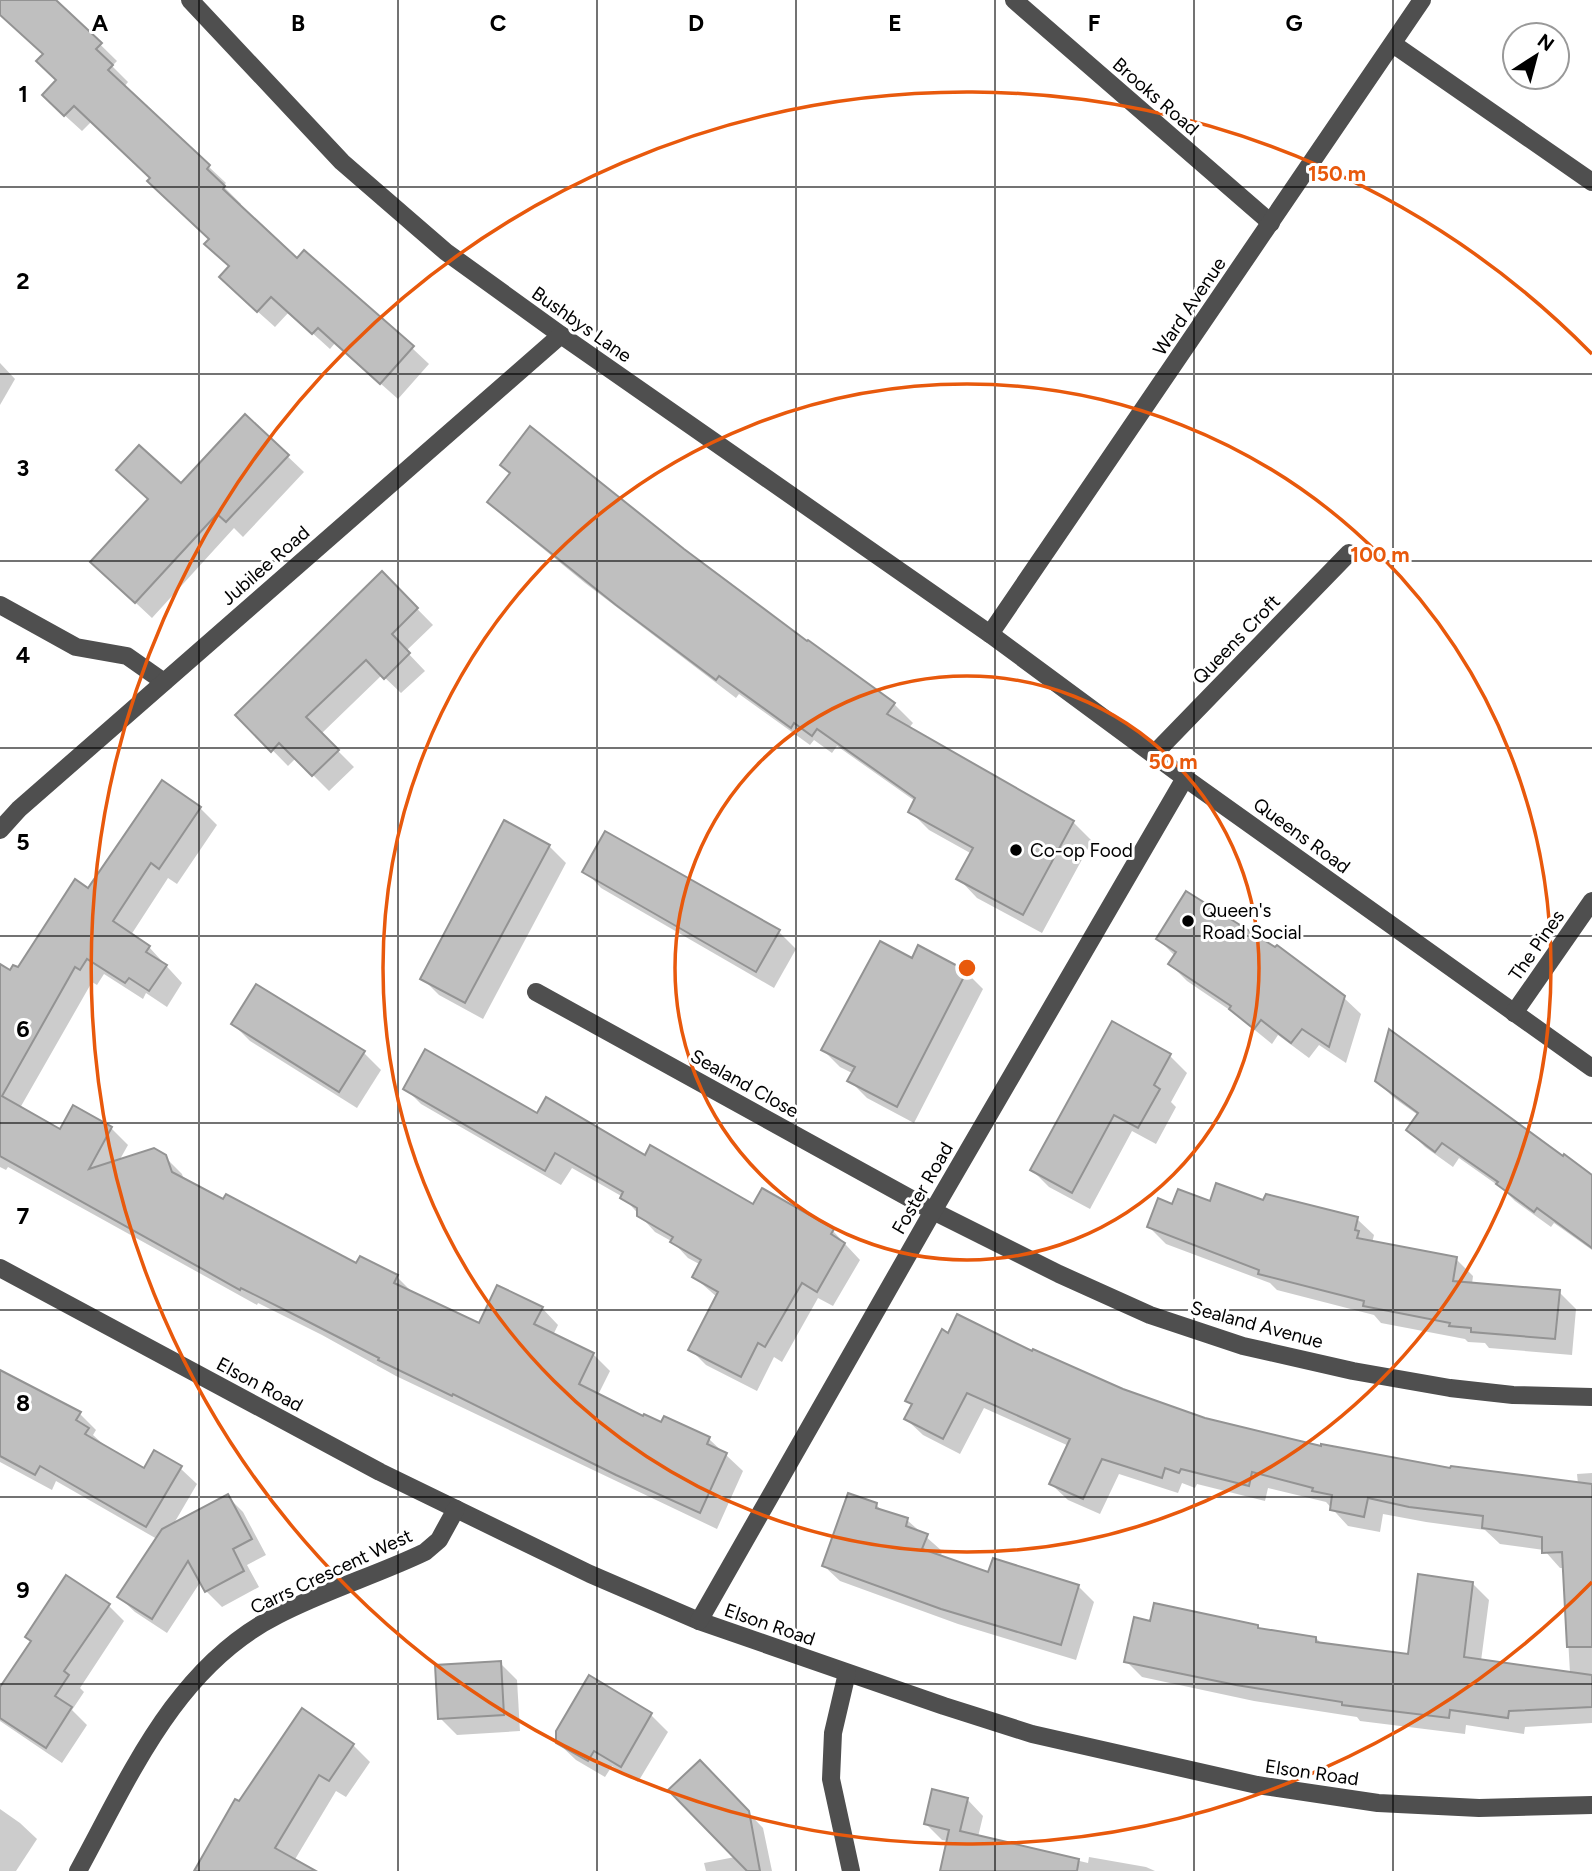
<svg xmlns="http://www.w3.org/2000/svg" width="1592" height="1871" viewBox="0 0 1592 1871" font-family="Figtree,sans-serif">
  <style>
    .shadow { fill: #0003 }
    .building { fill: #bfbfbf; stroke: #939393; stroke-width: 2 }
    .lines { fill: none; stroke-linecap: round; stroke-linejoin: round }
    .minor { stroke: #4f4f4f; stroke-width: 18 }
    .grid { fill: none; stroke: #000; stroke-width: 2; stroke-opacity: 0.55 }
    .ring { fill: none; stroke: #e8590c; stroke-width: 3.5 }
    .poi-dot { fill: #000; stroke: #fff; stroke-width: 2.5 }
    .labels { text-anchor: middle; stroke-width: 6; stroke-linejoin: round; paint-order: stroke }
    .street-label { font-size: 19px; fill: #000; stroke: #fff }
    .poi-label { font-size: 19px; fill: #000; stroke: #fff; text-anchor: start }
    .grid-label { font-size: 23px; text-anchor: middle; font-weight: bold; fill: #000; stroke: #fff; stroke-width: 6; stroke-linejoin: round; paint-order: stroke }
    .centre { fill: #e8590c; stroke: #fff; stroke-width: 3.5 }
    .ring-label { font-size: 21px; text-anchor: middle; font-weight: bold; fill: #e8590c; stroke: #fff; stroke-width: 6; stroke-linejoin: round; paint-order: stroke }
  </style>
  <rect width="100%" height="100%" fill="#fff"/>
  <g class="shadow">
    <path d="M 0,0 L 55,0 L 117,61 L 112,66 L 128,82 L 124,87 L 226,183 L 223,186 L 241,204 L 239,206 L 297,261 L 412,348 L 429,364 L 398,399 L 335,343 L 330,349 L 289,312 L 275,327 L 238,294 L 231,267 L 211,240 L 152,178 L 91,122 L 82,131 L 61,112 L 58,80 L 45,55 L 0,13 Z"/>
    <path d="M 0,363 L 15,379 L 0,405 Z"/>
    <path d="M 245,416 L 304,472 L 243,537 L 234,528 L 152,618 L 108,577 L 181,485 Z"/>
    <path d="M 489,502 L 683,550 L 807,644 L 894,704 L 913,723 L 908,729 L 1073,822 L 1092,841 L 1042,933 L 977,898 L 959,879 L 972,854 L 929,830 L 910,811 L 915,801 L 837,746 L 832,753 L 814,740 L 810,745 L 739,694 L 736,698 L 585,583 L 508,520 Z"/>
    <path d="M 382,573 L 433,625 L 406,651 L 425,671 L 401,693 L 382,675 L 321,734 L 354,767 L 329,791 L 296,758 L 288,766 L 238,715 Z"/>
    <path d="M 163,783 L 200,808 L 217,825 L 177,884 L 168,878 L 131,935 L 149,947 L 182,983 L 167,1007 L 146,993 L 143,999 L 104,974 L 97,985 L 92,982 L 20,1108 L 61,1131 L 111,1128 L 128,1145 L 119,1161 L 164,1156 L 182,1174 L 184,1180 L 357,1265 L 397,1277 L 413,1293 L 480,1325 L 542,1308 L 558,1325 L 553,1335 L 593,1354 L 610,1371 L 598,1395 L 644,1418 L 662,1424 L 665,1419 L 709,1439 L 743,1471 L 717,1529 L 396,1376 L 322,1335 L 258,1303 L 257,1305 L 8,1167 L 6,1170 L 0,1167 L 0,980 L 19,970 L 89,890 Z"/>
    <path d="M 549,846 L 566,863 L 483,1019 L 439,995 L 422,978 Z"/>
    <path d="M 585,871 L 779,932 L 796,949 L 774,988 L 601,888 Z"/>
    <path d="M 1158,939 L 1343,997 L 1361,1014 L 1346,1063 L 1319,1045 L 1309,1058 L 1278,1035 L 1272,1044 L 1234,1013 L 1187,981 L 1170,964 L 1175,956 Z"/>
    <path d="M 919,947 L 966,972 L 983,989 L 914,1123 L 867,1098 L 850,1081 L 854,1074 L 840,1067 L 823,1050 L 912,961 Z"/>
    <path d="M 257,986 L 364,1053 L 381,1070 L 357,1108 L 250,1041 L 233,1024 Z"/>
    <path d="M 1170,1056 L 1187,1073 L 1171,1102 L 1176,1107 L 1156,1144 L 1132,1131 L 1090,1209 L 1049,1187 L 1032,1170 Z"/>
    <path d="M 1377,1081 L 1592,1177 L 1592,1250 L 1554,1223 L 1551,1227 L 1515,1201 L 1503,1189 L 1459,1158 L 1453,1167 L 1425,1147 L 1408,1130 L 1418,1115 L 1394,1098 Z"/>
    <path d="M 405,1088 L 538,1115 L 646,1157 L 753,1207 L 762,1191 L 833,1231 L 860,1260 L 833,1306 L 818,1298 L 782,1362 L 774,1357 L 757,1391 L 706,1365 L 690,1349 L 717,1297 L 694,1277 L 701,1265 L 688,1258 L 673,1242 L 655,1232 L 623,1197 L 572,1168 L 561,1185 L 421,1104 Z"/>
    <path d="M 1211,1203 L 1265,1203 L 1357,1219 L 1374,1235 L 1372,1243 L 1456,1259 L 1473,1276 L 1472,1284 L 1559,1292 L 1576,1309 L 1572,1355 L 1489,1348 L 1485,1343 L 1468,1342 L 1465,1339 L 1381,1323 L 1374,1315 L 1277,1290 L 1270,1283 L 1166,1244 L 1149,1227 L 1173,1206 Z"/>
    <path d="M 948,1335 L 1033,1354 L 1123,1391 L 1204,1419 L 1322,1449 L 1452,1470 L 1578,1484 L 1577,1474 L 1592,1473 L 1592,1723 L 1525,1727 L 1524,1734 L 1466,1725 L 1465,1734 L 1360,1721 L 1357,1717 L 1254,1701 L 1142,1677 L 1126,1661 L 1151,1623 L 1257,1626 L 1261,1630 L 1316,1638 L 1322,1644 L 1409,1656 L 1472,1583 L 1489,1600 L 1481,1661 L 1570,1673 L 1564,1568 L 1560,1568 L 1544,1550 L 1500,1544 L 1485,1530 L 1426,1522 L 1383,1514 L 1380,1532 L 1348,1526 L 1326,1502 L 1268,1488 L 1265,1501 L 1197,1484 L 1195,1488 L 1182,1483 L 1178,1493 L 1119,1474 L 1100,1514 L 1068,1500 L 1051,1484 L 1069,1446 L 984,1408 L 960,1454 L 923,1435 L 906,1419 L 913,1406 L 908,1400 Z"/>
    <path d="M 0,1371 L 80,1414 L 96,1430 L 93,1435 L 104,1445 L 144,1471 L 180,1468 L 197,1484 L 173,1525 L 227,1496 L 243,1512 L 266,1555 L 247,1565 L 259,1587 L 222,1607 L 206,1591 L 201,1581 L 167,1633 L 135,1612 L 119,1597 L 157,1539 L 56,1481 L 52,1490 L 0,1462 Z"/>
    <path d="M 876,1505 L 884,1512 L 907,1520 L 942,1551 L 941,1556 L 990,1574 L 1078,1586 L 1094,1602 L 1076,1660 L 958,1624 L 840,1581 L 824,1566 Z"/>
    <path d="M 108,1605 L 124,1621 L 80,1688 L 84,1692 L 72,1710 L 87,1725 L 62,1763 L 0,1721 L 0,1690 L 32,1642 Z"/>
    <path d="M 500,1663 L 517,1680 L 520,1731 L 457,1735 L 440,1718 Z"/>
    <path d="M 590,1678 L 651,1715 L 668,1732 L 638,1782 L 612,1766 L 605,1777 L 576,1760 L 558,1743 Z"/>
    <path d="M 353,1745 L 370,1762 L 346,1797 L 336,1791 L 294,1861 L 312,1871 L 196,1871 L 239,1804 Z"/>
    <path d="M 700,1762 L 763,1828 L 772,1871 L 706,1871 L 704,1863 L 735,1857 Z"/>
    <path d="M 967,1799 L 983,1816 L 978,1837 L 1088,1863 L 1089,1857 L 1146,1867 L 1155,1871 L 942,1871 L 949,1841 L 942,1840 L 925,1823 Z"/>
    <path d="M 0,1809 L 20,1823 L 37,1839 L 16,1871 L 0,1871 Z"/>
  </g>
  <g class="building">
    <path d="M 0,0 L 56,0 L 102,43 L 96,49 L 113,65 L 108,70 L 210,165 L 207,169 L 225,186 L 223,189 L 297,258 L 304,250 L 414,346 L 380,384 L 318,328 L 312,334 L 271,297 L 257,312 L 219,277 L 229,266 L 204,244 L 209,239 L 147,181 L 150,178 L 74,106 L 64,116 L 42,95 L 56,80 L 36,61 L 43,54 L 0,15 Z"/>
    <path d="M 245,414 L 289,455 L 226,522 L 217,514 L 135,603 L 90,562 L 148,499 L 116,470 L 139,445 L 181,483 Z"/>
    <path d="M 530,426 L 684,549 L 807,641 L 808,640 L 895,703 L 887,714 L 1074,821 L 1023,915 L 956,879 L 973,848 L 908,812 L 915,798 L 817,729 L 812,736 L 794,723 L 791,728 L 719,676 L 716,680 L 616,605 L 487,502 L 510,473 L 500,465 Z"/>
    <path d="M 382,571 L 418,608 L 392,634 L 410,653 L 384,679 L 366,660 L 306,717 L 339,750 L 312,776 L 279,743 L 271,752 L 235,715 Z"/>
    <path d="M 162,780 L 201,807 L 159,869 L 151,863 L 113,921 L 150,946 L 146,952 L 167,965 L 149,991 L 129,978 L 125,983 L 87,959 L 80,970 L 75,967 L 2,1096 L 60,1129 L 73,1105 L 112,1127 L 89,1169 L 154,1148 L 166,1155 L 172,1172 L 223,1199 L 226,1194 L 356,1263 L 360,1256 L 398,1275 L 394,1283 L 479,1323 L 497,1285 L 543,1307 L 534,1324 L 594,1353 L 579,1384 L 643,1416 L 644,1414 L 661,1422 L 664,1416 L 710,1437 L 707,1444 L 727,1453 L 700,1513 L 616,1475 L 453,1394 L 452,1396 L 378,1360 L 379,1358 L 303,1319 L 241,1288 L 240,1290 L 0,1156 L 0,964 L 10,970 L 13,965 L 18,967 L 75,879 L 88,888 Z"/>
    <path d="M 504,820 L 550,845 L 465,1003 L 420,979 Z"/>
    <path d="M 605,831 L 780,930 L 756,972 L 582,872 Z"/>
    <path d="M 1186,891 L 1275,947 L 1277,945 L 1345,996 L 1329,1047 L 1302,1029 L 1291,1043 L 1261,1020 L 1254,1029 L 1229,1009 L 1231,1006 L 1168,964 L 1176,952 L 1156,939 Z"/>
    <path d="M 880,941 L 912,958 L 918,945 L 967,971 L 897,1107 L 847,1081 L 855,1067 L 821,1050 Z"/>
    <path d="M 256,984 L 365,1051 L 339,1092 L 231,1024 Z"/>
    <path d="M 1112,1021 L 1171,1054 L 1154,1085 L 1160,1089 L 1138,1128 L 1114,1115 L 1072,1193 L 1030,1170 Z"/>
    <path d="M 1389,1029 L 1563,1156 L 1564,1154 L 1592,1175 L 1592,1248 L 1537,1208 L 1534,1212 L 1496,1184 L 1498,1182 L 1442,1143 L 1435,1152 L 1406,1130 L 1418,1113 L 1375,1081 Z"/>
    <path d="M 425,1049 L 537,1113 L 546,1097 L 645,1155 L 650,1145 L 753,1204 L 762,1188 L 834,1229 L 831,1234 L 845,1243 L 817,1292 L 802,1283 L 765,1347 L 758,1343 L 741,1377 L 688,1350 L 718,1292 L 692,1277 L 701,1260 L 670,1242 L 673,1237 L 637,1216 L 637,1208 L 620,1198 L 623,1192 L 555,1153 L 545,1171 L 403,1089 Z"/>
    <path d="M 1216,1183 L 1263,1200 L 1266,1194 L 1358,1217 L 1355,1230 L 1359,1231 L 1357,1238 L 1457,1257 L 1453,1281 L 1560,1290 L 1555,1339 L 1471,1332 L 1471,1328 L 1449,1326 L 1450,1323 L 1363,1306 L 1364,1301 L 1258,1274 L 1259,1270 L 1147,1227 L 1158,1198 L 1172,1204 L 1178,1189 L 1210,1201 Z"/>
    <path d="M 957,1314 L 1032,1351 L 1033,1349 L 1123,1389 L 1205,1418 L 1321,1446 L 1321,1444 L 1450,1468 L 1451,1466 L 1592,1484 L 1592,1647 L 1567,1647 L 1562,1552 L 1542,1553 L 1542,1537 L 1482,1528 L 1483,1516 L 1409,1507 L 1368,1498 L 1364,1517 L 1330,1510 L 1332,1495 L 1312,1491 L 1313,1488 L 1252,1472 L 1249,1486 L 1181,1469 L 1179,1473 L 1165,1468 L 1162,1478 L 1102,1459 L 1083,1499 L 1049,1484 L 1070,1439 L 967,1393 L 943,1439 L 904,1419 L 912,1404 L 905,1401 L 942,1329 L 948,1333 Z"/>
    <path d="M 0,1370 L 81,1412 L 76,1420 L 89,1428 L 85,1434 L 144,1468 L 154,1450 L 182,1466 L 146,1527 L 40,1466 L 35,1475 L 0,1456 Z"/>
    <path d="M 848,1493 L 877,1503 L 876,1508 L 908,1518 L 906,1526 L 928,1534 L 922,1549 L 988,1572 L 993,1558 L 1079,1585 L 1061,1645 L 941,1609 L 822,1566 Z"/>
    <path d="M 228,1494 L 252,1539 L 233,1549 L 244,1571 L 205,1592 L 188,1561 L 152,1619 L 117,1597 L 162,1529 Z"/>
    <path d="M 1418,1574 L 1473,1582 L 1464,1657 L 1592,1675 L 1592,1707 L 1509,1711 L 1508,1718 L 1450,1710 L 1449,1718 L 1342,1705 L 1342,1702 L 1236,1685 L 1124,1662 L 1134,1617 L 1150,1621 L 1154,1603 L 1258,1625 L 1258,1628 L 1316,1637 L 1316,1642 L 1408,1654 Z"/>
    <path d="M 66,1575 L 110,1604 L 64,1671 L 69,1675 L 55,1696 L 72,1707 L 46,1748 L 0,1718 L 0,1687 L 31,1641 L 25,1637 Z"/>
    <path d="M 501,1661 L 504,1715 L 438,1719 L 435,1665 Z"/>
    <path d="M 589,1675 L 652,1713 L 621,1767 L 594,1751 L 588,1761 L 556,1743 L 556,1731 Z"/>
    <path d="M 302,1708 L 354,1744 L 329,1781 L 319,1775 L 275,1848 L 316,1871 L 194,1871 L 235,1799 L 239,1801 Z"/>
    <path d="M 700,1760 L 749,1811 L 760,1871 L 747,1871 L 668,1790 Z"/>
    <path d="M 932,1789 L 968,1798 L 960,1831 L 1079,1859 L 1077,1871 L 940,1871 L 949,1830 L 924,1824 Z"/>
  </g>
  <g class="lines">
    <g class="minor">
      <path d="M 190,0 L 342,162 L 446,252 L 561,335 L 990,634 L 1185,778 L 1592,1068"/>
      <path d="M 1014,0 L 1271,223"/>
      <path d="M 1393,44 L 1592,182"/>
      <path d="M 0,605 L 76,647 L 127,656 L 164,682"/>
      <path d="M 990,634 L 1422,0"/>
      <path d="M 1154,754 L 1349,553"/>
      <path d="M 0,830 L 19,809 L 561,335"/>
      <path d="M 536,992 L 933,1211 L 1059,1274 L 1150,1315 L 1243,1346 L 1353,1371 L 1450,1388 L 1513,1395 L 1592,1397"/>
      <path d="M 1514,1013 L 1592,901"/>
      <path d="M 0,1268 L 380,1472 L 590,1574 L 699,1621 L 944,1706 L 1032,1734 L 1257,1785 L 1378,1803 L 1479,1808 L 1592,1805"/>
      <path d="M 699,1621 L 933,1211 L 1185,778"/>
      <path d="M 847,1673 L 833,1733 L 831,1779 L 851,1871"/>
      <path d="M 78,1871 C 130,1776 176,1666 278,1615 C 326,1590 377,1575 425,1552 L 439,1540 L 456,1509"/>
    </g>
  </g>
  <path class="grid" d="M 199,0 L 199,1871M 398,0 L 398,1871M 597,0 L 597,1871M 796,0 L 796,1871M 995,0 L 995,1871M 1194,0 L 1194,1871M 1393,0 L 1393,1871M 0,187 L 1592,187M 0,374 L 1592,374M 0,561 L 1592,561M 0,748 L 1592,748M 0,936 L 1592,936M 0,1123 L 1592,1123M 0,1310 L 1592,1310M 0,1497 L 1592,1497M 0,1684 L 1592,1684"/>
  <g class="ring">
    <circle cx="967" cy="968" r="292"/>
    <circle cx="967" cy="968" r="584"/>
    <path d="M1592 1582A876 876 0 1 1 1592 354"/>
  </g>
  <g class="poi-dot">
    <circle cx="1016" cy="850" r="7"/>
    <circle cx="1188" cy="921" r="7"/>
  </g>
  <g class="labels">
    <g class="street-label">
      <text transform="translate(1156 96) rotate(41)" y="7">Brooks Road</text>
      <text transform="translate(1189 306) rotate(-56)" y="7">Ward Avenue</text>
      <text transform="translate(582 324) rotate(35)" y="7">Bushbys Lane</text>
      <text transform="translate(265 565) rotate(-41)" y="7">Jubilee Road</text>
      <text transform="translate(1236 639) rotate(-46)" y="7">Queens Croft</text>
      <text transform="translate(1302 835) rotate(36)" y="7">Queens Road</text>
      <text transform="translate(1536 945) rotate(-55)" y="7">The Pines</text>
      <text transform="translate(745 1083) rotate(29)" y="7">Sealand Close</text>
      <text transform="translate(922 1188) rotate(-60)" y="7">Foster Road</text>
      <text transform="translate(1257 1324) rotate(15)" y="7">Sealand Avenue</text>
      <text transform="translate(260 1384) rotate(28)" y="7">Elson Road</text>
      <text transform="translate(331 1571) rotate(-25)" y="7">Carrs Crescent West</text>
      <text transform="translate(770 1624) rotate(19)" y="7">Elson Road</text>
      <text transform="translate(1312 1772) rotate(8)" y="7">Elson Road</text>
    </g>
    <g class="poi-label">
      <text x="1030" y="857">Co-op Food</text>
      <text x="1202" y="917">Queen's<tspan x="1202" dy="22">Road Social</tspan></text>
    </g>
  </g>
  <g class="grid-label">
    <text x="100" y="31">A</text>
    <text x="298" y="31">B</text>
    <text x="498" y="31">C</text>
    <text x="696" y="31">D</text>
    <text x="895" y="31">E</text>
    <text x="1094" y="31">F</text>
    <text x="1294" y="31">G</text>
    <text x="23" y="102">1</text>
    <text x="23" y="289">2</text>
    <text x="23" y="476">3</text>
    <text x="23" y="663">4</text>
    <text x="23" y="850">5</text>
    <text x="23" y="1037">6</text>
    <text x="23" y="1224">7</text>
    <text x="23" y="1411">8</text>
    <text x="23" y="1598">9</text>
  </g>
  <circle cx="967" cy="968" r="10" class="centre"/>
  <g class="ring-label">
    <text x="1337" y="181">150 m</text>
    <text x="1380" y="562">100 m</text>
    <text x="1173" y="769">50 m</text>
  </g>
  <g transform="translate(1536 56) rotate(36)"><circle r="33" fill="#ffffff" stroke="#999999" stroke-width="2"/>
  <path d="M0-5L12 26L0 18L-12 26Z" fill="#000000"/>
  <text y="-10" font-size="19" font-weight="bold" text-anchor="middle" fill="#000000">N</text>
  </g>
</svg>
